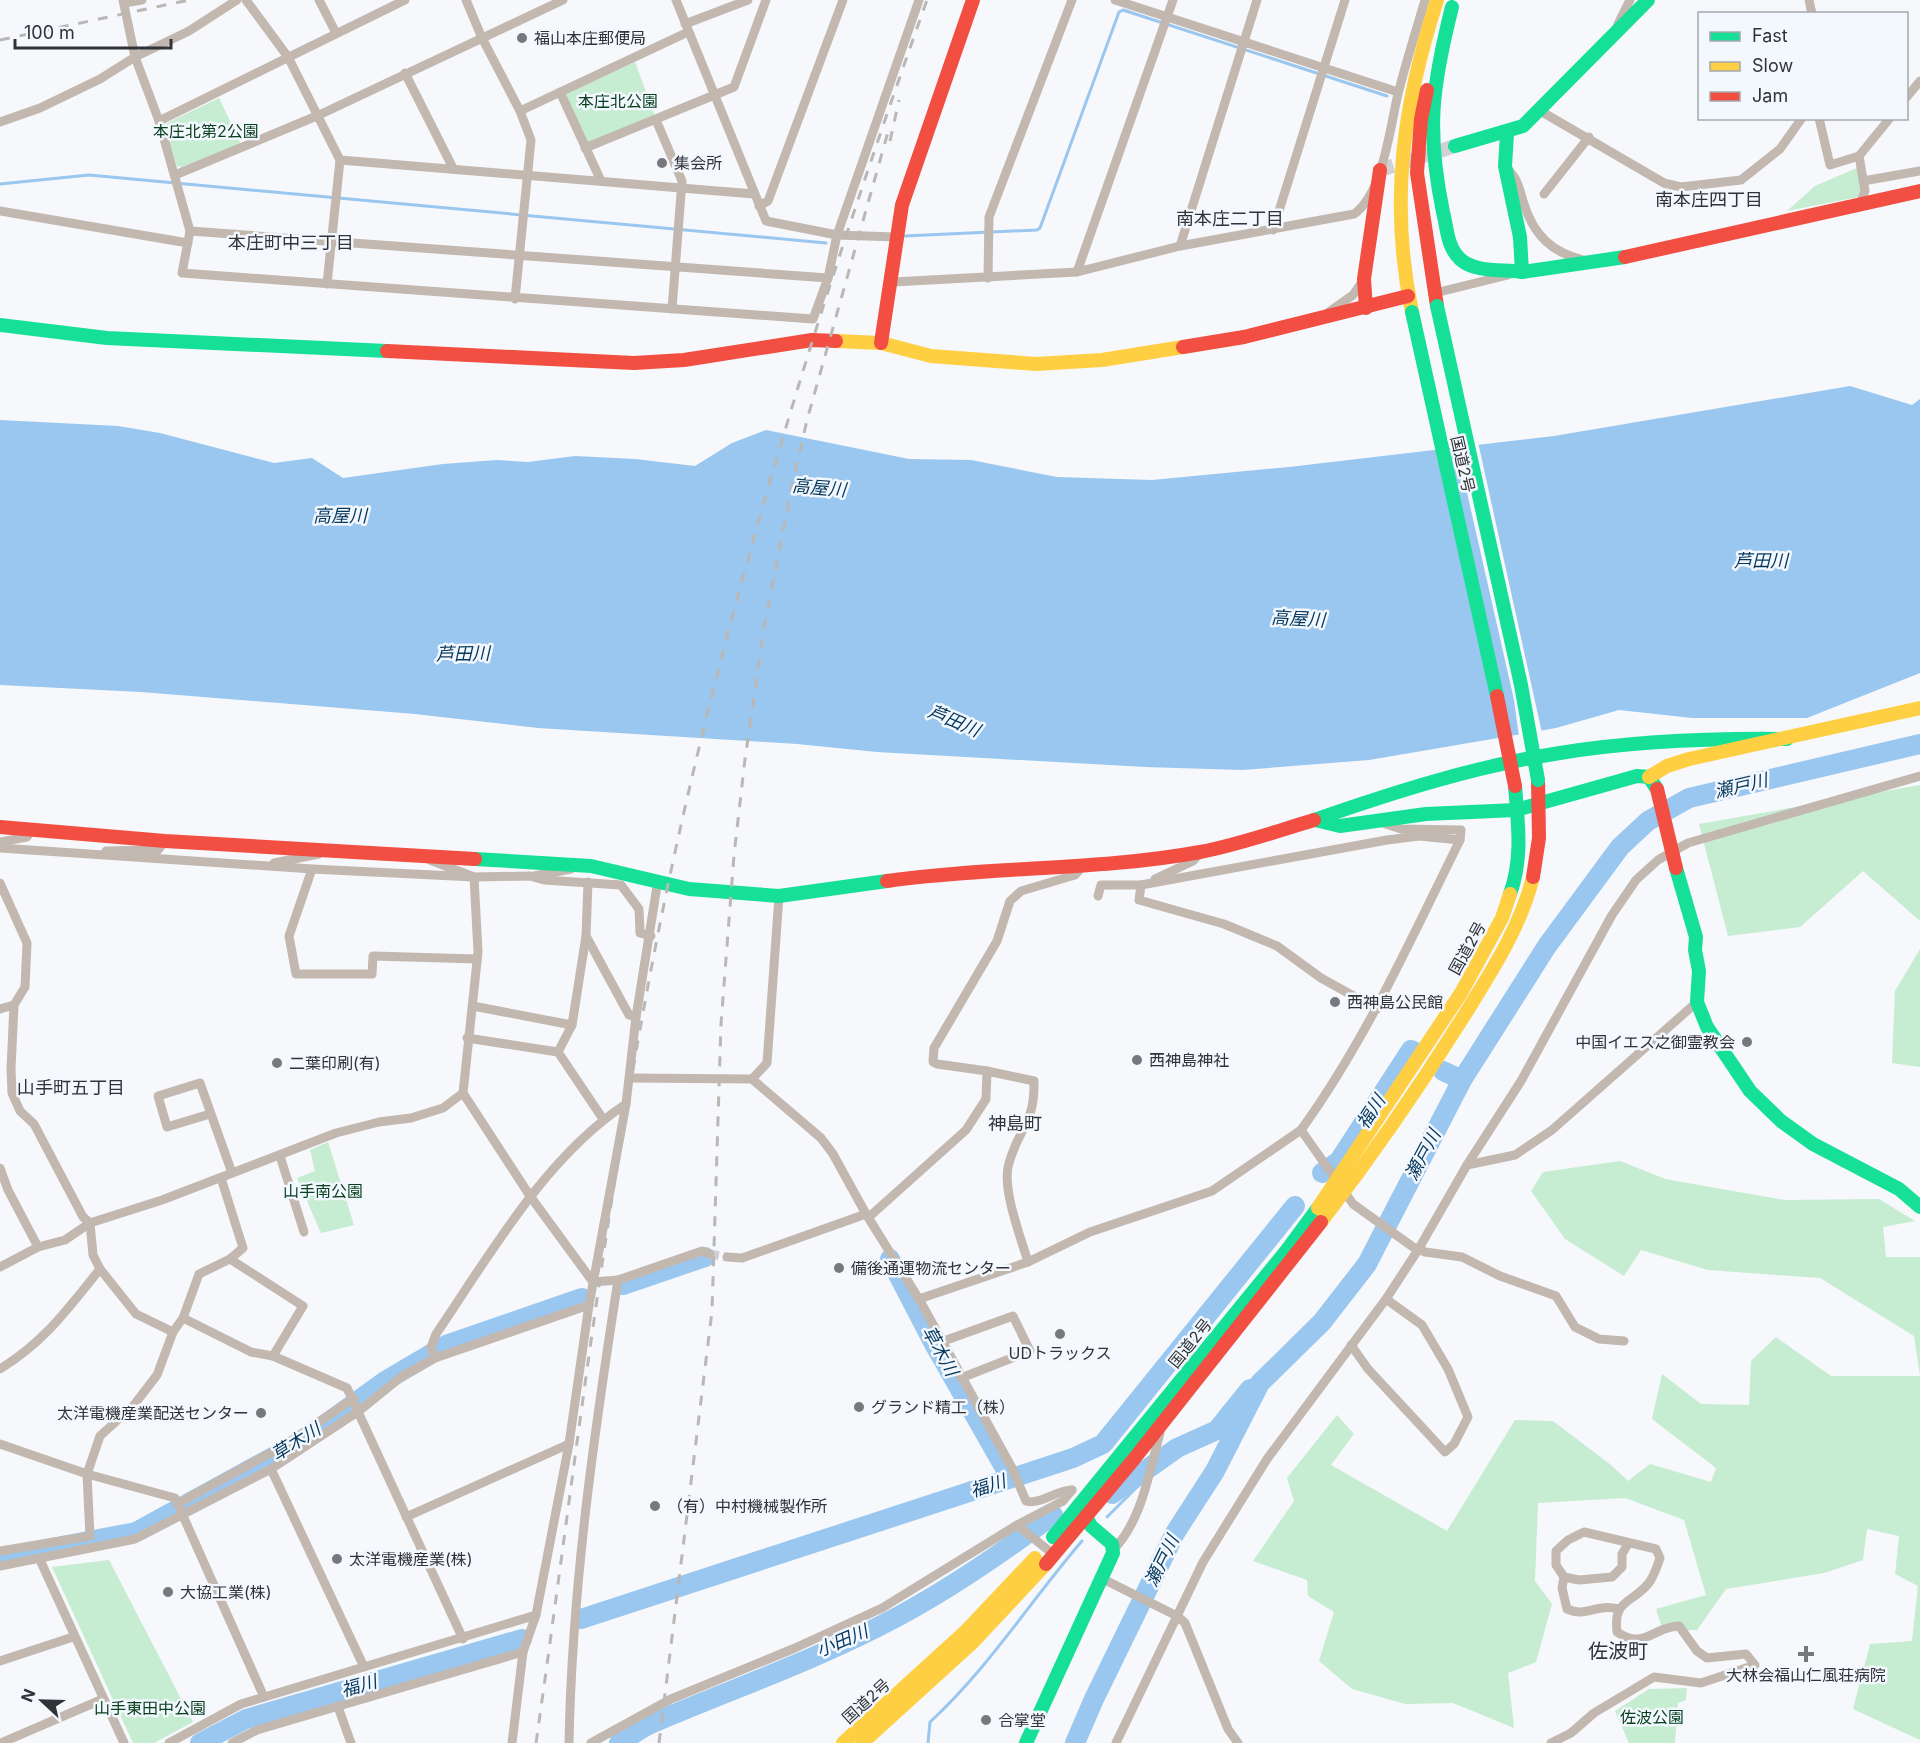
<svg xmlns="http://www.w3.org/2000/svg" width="1920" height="1743" viewBox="0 0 1920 1743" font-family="Inter,'Noto Sans JP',sans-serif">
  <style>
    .green { fill: #c6ecd1 }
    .water { fill: #99c7ef }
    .pier { fill: #f6f8fb }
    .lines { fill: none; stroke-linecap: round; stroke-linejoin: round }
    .stream { stroke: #99c7ef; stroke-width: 3 }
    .river { stroke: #99c7ef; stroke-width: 20 }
    .street-tunnel { stroke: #cfd1d4; stroke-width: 9; stroke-dasharray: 9 4.5; stroke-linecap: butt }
    .secondary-tunnel { stroke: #cfd1d4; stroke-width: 14; stroke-dasharray: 14 7; stroke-linecap: butt }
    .street { stroke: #c3b8b0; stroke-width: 9 }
    .fast { stroke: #16e098; stroke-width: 14 }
    .slow { stroke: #ffcf43; stroke-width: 14 }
    .jam { stroke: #f24e42; stroke-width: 14 }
    .rail { stroke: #bbb7b5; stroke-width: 3; stroke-dasharray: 10 10; stroke-linecap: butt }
    .fast-bridge { stroke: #16e098; stroke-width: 14 }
    .jam-bridge { stroke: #f24e42; stroke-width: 14 }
    .poi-dot { fill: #76787b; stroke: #f3f7fe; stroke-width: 2 }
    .labels { text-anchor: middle; stroke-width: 5; stroke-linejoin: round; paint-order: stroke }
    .poi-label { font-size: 16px; fill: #313336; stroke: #f3f7fe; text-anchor: start }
    .park-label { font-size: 16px; fill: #0a411f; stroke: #f3f7fe }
    .street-label { font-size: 16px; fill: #313336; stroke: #f3f7fe }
    .neighbourhood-label { font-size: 18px; fill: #313336; stroke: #f3f7fe }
    .water-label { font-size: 18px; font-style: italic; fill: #04385c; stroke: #f3f7fe }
    .quarter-label { font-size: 20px; fill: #313336; stroke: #f3f7fe }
  </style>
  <rect width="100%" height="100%" fill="#f6f8fb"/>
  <g class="green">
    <path d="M 635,62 L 655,116 L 587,144 L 566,98 L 567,93 Z"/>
    <path d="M 219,98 L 241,144 L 182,167 L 177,166 L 164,128 L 167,123 Z"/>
    <path d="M 1859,167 L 1863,196 L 1787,211 L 1815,186 Z"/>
    <path d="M 1920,785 L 1920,921 L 1863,871 L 1800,927 L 1728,936 L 1699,824 Z"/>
    <path d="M 1920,949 L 1920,1067 L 1892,1063 L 1895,991 Z"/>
    <path d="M 328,1142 L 354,1225 L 321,1233 L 297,1178 L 315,1171 L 310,1150 Z"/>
    <path d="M 1620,1161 L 1665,1179 L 1785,1200 L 1879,1199 L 1915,1221 L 1883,1227 L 1886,1257 L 1920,1257 L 1920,1740 L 1853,1709 L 1870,1644 L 1912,1641 L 1918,1586 L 1895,1574 L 1899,1536 L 1867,1529 L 1863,1560 L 1824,1573 L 1726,1589 L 1697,1630 L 1663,1631 L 1656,1609 L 1706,1595 L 1684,1520 L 1625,1498 L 1538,1503 L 1535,1581 L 1552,1604 L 1536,1662 L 1508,1673 L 1514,1728 L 1453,1703 L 1405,1704 L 1352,1689 L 1319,1661 L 1334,1612 L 1308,1596 L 1307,1580 L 1253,1561 L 1294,1501 L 1287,1478 L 1337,1415 L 1354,1434 L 1331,1465 L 1447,1531 L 1515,1420 L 1553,1421 L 1611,1465 L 1628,1481 L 1650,1464 L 1711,1482 L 1716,1468 L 1652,1419 L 1662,1374 L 1701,1404 L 1749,1405 L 1751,1361 L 1776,1337 L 1831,1376 L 1920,1376 L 1914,1336 L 1820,1278 L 1708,1270 L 1641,1250 L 1624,1276 L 1565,1239 L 1531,1191 L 1543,1172 Z"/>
    <path d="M 109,1560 L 193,1722 L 154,1743 L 133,1743 L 52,1567 Z"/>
    <path d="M 1687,1688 L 1686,1700 L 1678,1703 L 1675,1743 L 1629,1743 L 1615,1711 L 1649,1689 Z"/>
  </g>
  <path class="water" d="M 1850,386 L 1912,405 L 1920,399 L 1920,673 L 1807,718 L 1692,718 L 1619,710 L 1556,728 L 1369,760 L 1242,770 L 1145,767 L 877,752 L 797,744 L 538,728 L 415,714 L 141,692 L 0,685 L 0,420 L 118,426 L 160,433 L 274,463 L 312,458 L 343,478 L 443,464 L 497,460 L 528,462 L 575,456 L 635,459 L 695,466 L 732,443 L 766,430 L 909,459 L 971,460 L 1057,477 L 1152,480 L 1289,467 L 1554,436 Z"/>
  <path class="pier" d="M 1478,442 L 1542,733 L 1519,737 L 1514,700 L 1456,444 Z"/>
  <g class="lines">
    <g class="stream">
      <path d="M 0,184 L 89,175 L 826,243"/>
      <path d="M 904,236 L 1037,230 L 1040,228 L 1119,12 L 1123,10 L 1387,96"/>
      <path d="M 1153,1471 L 1171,1453"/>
      <path d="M 1107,1517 L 1144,1480"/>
      <path d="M 928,1743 L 930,1722 C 988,1669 1031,1600 1082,1541"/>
    </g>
    <g class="river">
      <path d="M 1443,1071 L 1462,1080"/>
      <path d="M 1322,1173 L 1339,1161 L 1411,1050 L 1415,1052"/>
      <path d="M 890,1259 L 933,1342 L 1010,1477"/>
      <path d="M 623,1285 L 705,1257"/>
      <path d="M 1112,1494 L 1177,1448 L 1217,1430 L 1250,1389"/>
      <path d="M 0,1558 L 136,1532 L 302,1441 L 385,1381 L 446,1345 L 582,1298"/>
      <path d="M 581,1619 L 1073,1458 L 1103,1444 L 1295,1206"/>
      <path d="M 200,1743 L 246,1719 L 522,1639"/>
      <path d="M 619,1743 L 646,1726 C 729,1690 817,1660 897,1617 C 953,1587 1002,1553 1053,1515"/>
      <path d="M 1075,1743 L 1094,1699 L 1175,1533 L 1215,1471 L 1260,1383 L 1322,1322 L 1367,1264 L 1462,1080 L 1547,946 L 1620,847 L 1648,821 L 1689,798 L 1920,744"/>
    </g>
    <path class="street-tunnel" d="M 710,1254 L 727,1257"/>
    <path class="secondary-tunnel" d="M 1380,170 L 1455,146"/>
    <g class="street">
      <path d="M 123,0 L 135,57 L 159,121 L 190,231 L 182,273 L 813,319 L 828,278"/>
      <path d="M 246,0 L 288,57 L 340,160 L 327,284"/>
      <path d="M 319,0 L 336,33"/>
      <path d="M 466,0 L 482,38 L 520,111 L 531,140 L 515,299"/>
      <path d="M 676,0 L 766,221 L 837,235 L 896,237"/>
      <path d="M 1115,0 L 1398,92"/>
      <path d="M 1809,0 L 1812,14"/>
      <path d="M 124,3 L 142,0"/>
      <path d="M 685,24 L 748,0"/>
      <path d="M 1618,24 L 1630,0"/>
      <path d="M 405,73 L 453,168"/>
      <path d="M 560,92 L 601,181"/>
      <path d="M 1906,98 L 1920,81"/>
      <path d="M 1537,109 L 1664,183 L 1681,187 L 1741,180 L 1780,149 L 1802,118"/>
      <path d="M 520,111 L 688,32"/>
      <path d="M 1819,118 L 1830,165 L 1859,156 L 1890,118"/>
      <path d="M 656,120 L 682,181 L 672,309"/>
      <path d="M 159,121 L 405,0"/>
      <path d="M 0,122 L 40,108 L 100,79 L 135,57 L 189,31 L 237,0"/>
      <path d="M 585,148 L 734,87 L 766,0"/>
      <path d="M 1859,156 L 1865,191 L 1860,204"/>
      <path d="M 340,160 L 754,194"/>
      <path d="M 1506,168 C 1517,177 1519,187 1523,201 C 1533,235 1552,254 1588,261"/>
      <path d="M 175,175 L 319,115 L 563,0"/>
      <path d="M 1863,181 L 1920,171"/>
      <path d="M 1544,194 L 1589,137"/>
      <path d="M 759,206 L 768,201 L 843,0"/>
      <path d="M 0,211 L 188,243"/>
      <path d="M 1273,230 L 1345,0"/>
      <path d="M 190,231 L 828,278 L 837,235 L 919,0"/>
      <path d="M 1180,246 L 1257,0"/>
      <path d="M 1077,272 L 1173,0"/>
      <path d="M 988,278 L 989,217 L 1072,0"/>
      <path d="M 893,282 L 1077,272 L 1180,246 L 1354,214 C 1383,194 1390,127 1398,94 C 1406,62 1416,31 1425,0"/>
      <path d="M 1435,293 L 1508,275"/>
      <path d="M 1329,312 L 1353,295 L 1364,279"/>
      <path d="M 1380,822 L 1401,829 L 1461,830 L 1460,840"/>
      <path d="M 0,842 L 27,837 L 31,830"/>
      <path d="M 0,848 L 312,869 L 474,877 L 530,876 L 544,880 L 621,885 L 639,909 L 640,933 L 651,936"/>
      <path d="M 106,851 L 158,850 L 165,841"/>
      <path d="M 274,863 L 319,854"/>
      <path d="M 312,869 L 289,936 L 296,974 L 372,974 L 373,956 L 477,959"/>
      <path d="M 534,876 L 571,869"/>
      <path d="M 1155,879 L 1193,861 L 1201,852"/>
      <path d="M 0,883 L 27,943 L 25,987 L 14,1005 L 11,1069 L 12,1093 L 20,1111 L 34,1124 L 83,1217 L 90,1223 L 93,1255 L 100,1269 L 136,1314 L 173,1332"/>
      <path d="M 1141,885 L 1139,900 L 1224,924 L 1277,946 L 1321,978 L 1377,1009"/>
      <path d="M 1098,896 L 1101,885 L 1141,885 L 1387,840 L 1419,836 L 1460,840 C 1411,939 1366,1040 1301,1130 L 1353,1204 L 1413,1247 L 1425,1252 L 1462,1257 L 1500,1276 L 1556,1296 L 1575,1327 L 1599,1339 L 1624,1341"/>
      <path d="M 586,936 L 629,1015 L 636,1017"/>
      <path d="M 473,1006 L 572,1025"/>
      <path d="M 0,1009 L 14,1005"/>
      <path d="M 467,1038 L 558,1052 L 603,1119"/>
      <path d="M 558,1052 L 572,1025 L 586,936 L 588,882"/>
      <path d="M 987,1071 L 1034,1081 C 1035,1124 1019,1127 1009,1163 C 1001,1187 1021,1238 1028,1262"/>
      <path d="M 630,1078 L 752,1079 L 767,1063 L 779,896"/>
      <path d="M 752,1079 L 821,1138 L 833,1154 L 866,1214"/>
      <path d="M 463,1093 L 530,1196 L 593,1282 L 618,1280 C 594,1434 572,1587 569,1743"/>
      <path d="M 210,1114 L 167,1127 L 158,1096 L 200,1083 L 232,1173"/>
      <path d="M 280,1156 L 304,1232"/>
      <path d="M 1467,1165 L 1515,1155 L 1552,1130 L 1697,1002"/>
      <path d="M 0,1168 L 8,1190 L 38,1247 L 65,1240 L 90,1223 L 162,1200 L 336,1133 L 379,1122 L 411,1118 L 443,1108 L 463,1093 L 478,952 L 474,877 L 430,860"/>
      <path d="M 869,1217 L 966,1130 L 986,1099 L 987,1071 L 937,1064 L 933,1062 L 934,1048 L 997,941 L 1010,901 L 1021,891 L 1075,875 L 1083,866"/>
      <path d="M 727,1257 L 742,1258 L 866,1214 L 919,1299 L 1012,1468 L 1026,1501 C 1040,1505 1057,1490 1072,1490"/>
      <path d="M 230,1259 L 303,1306 L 273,1356"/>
      <path d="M 0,1267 L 38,1247"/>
      <path d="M 618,1280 L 702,1251 L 710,1254"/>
      <path d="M 919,1299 L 1028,1262 L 1090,1232 L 1212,1191 L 1301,1130"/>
      <path d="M 183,1318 L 251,1352 L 273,1356 L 347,1388 L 463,1639"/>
      <path d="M 941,1342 L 1013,1316 L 1030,1351 L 961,1378"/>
      <path d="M 1351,1345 L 1368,1369 L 1445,1452 L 1454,1444 L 1468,1417 L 1448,1369 L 1422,1325 L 1386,1299"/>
      <path d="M 435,1358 L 431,1347 L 436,1334 C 489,1256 546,1156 626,1104"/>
      <path d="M 0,1369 C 45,1341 67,1310 100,1269"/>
      <path d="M 0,1444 L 87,1474 L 175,1498 L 264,1697"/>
      <path d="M 271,1469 L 364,1667"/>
      <path d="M 177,1504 L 285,1445 L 354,1398"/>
      <path d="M 406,1517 L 569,1444"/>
      <path d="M 1017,1525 L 1063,1501 L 1072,1490"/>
      <path d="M 1113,1550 C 1142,1521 1149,1472 1160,1433"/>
      <path d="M 0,1551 L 90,1536 L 87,1474 L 100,1436 L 134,1405 L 157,1375 L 173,1332 L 183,1318 L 199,1274 L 230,1259 L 243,1248 L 221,1178"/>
      <path d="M 40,1560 L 124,1743"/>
      <path d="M 0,1566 L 135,1539 L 271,1469 L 359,1411 L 401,1377 L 435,1358 L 589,1305"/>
      <path d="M 1564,1577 L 1562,1588 L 1567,1609 C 1588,1618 1594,1603 1619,1609"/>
      <path d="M 1101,1578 L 1177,1616 L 1185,1623 L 1228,1729 L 1238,1743"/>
      <path d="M 0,1661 L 73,1637"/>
      <path d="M 338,1707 L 351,1743"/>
      <path d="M 1,1743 L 103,1699"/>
      <path d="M 169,1743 L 241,1704 L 536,1615"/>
      <path d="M 232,1743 L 257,1730 L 523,1652"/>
      <path d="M 512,1743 L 523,1652 L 536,1615 L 569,1444 L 589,1305 L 626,1104 L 636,1017 L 658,880"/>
      <path d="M 591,1743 L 671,1699 L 795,1648 L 882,1608 L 1017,1525 L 1053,1554"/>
      <path d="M 1116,1743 L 1203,1562 L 1267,1459 L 1386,1299 L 1418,1250 L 1467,1165 L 1521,1081 L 1612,915 L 1636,880 L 1658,860 L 1688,843 L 1920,776"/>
      <path d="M 1551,1743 L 1571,1733 L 1594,1713 L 1654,1677 L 1701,1683 L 1755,1665 L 1746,1654 L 1707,1658 L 1697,1651 L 1679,1626 C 1654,1626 1644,1651 1617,1632 C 1613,1600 1631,1604 1648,1584 C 1654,1577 1657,1566 1660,1558 L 1656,1549 L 1584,1532 L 1568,1540 L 1556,1551 L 1556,1565 L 1564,1577 L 1579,1580 L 1612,1577 L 1622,1567 L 1622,1554 L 1628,1544"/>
    </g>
    <g class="fast">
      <path d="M 1452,7 C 1432,86 1426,130 1443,212 C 1447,227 1447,247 1460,259 C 1475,273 1503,269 1522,272"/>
      <path d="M 1507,134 L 1505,166 L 1520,237 L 1522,272 L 1625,257"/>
      <path d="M 1455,146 L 1523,126 L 1648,0"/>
      <path d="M 0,325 L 107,338 L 387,351"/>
      <path d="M 1314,820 C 1394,792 1476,766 1560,753 C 1635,741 1711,738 1787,739"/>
      <path d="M 1315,820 L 1340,826 L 1426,814 L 1516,810 L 1637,776 L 1649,777 L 1657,789"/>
      <path d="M 475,859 L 591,866 L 689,889 L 779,896 L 887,881"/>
      <path d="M 1676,868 L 1696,937 L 1695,950 L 1699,971 L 1697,1002 L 1707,1027 L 1750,1091 L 1781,1121 L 1813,1144 L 1899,1189 L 1920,1207"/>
      <path d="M 1510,894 C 1523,858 1518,824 1515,786"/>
      <path d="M 1053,1537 L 1287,1250 L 1318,1208"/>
      <path d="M 1026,1743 L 1113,1553 L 1112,1544 L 1091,1526 L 1082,1509"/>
    </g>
    <g class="slow">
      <path d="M 1412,312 C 1389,202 1403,106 1437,0"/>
      <path d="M 836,341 L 881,343 L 931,356 L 1036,364 L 1102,360 L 1183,347"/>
      <path d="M 1649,777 L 1667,766 L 1689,759 L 1920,708"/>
      <path d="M 1318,1208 L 1461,993 L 1502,918 L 1510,894"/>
      <path d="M 1321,1222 C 1371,1157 1418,1089 1462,1019 C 1490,974 1520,929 1533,877"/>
      <path d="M 843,1743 L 965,1632 L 1035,1558"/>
      <path d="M 862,1743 L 973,1642 L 1046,1564"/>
    </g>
    <g class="jam">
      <path d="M 1427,90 L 1421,119 L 1417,173 L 1437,306"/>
      <path d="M 1625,257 L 1920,191"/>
      <path d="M 1366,308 L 1364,279 L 1380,170"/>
      <path d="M 881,343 L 902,205 L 973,0"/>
      <path d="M 1183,347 L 1244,337 L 1408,296"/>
      <path d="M 387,351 L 634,363 L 684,360 L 812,340 L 836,341"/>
      <path d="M 0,827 L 165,841 L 475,859"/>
      <path d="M 1533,877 L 1539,838 L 1538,780"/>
      <path d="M 887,881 C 991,866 1097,871 1200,852 C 1238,845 1277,831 1314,820"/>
      <path d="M 1046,1564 L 1134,1459 L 1321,1222"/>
    </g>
    <g class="rail">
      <path d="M 0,40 L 189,0"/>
      <path d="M 890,141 L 899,100"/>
      <path d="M 536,1743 C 577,1455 609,1165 669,880 C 733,580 824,289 927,0"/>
      <path d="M 659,1743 L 712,1311 L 721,1024 L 734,855 L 745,759 L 764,628 L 791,491 L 807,420 L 888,132"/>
    </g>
    <g class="fast-bridge">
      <path d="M 1437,306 L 1521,685 L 1538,780"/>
      <path d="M 1412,312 L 1497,696"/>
    </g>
    <g class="jam-bridge">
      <path d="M 1497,696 L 1515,786"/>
      <path d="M 1657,789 L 1676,868"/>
    </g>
  </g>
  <g class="poi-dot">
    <circle cx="522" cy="38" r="6"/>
    <circle cx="662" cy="163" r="6"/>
    <circle cx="1335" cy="1002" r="6"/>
    <circle cx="1747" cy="1042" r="6"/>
    <circle cx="1137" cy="1060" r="6"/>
    <circle cx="277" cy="1063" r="6"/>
    <circle cx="839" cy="1268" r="6"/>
    <circle cx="1060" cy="1334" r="6"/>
    <circle cx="859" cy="1407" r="6"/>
    <circle cx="261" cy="1413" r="6"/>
    <circle cx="655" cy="1506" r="6"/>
    <circle cx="337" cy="1559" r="6"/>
    <circle cx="168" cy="1592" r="6"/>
    <path d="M1803 1645h6v6h6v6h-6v6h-6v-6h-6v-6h6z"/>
    <circle cx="986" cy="1720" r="6"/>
  </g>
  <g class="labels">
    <g class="poi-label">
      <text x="534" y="44">福山本庄郵便局</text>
      <text x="674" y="169">集会所</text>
      <text x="1347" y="1008">西神島公民館</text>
      <text x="1735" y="1048" text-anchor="end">中国イエス之御霊教会</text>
      <text x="1149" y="1066">西神島神社</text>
      <text x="289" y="1069">二葉印刷(有)</text>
      <text x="851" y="1274">備後通運物流センター</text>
      <text x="1060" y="1359" text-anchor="middle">UDトラックス</text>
      <text x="871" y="1413">グランド精工（株）</text>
      <text x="249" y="1419" text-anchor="end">太洋電機産業配送センター</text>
      <text x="667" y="1512">（有）中村機械製作所</text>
      <text x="349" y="1565">太洋電機産業(株)</text>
      <text x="180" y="1598">大協工業(株)</text>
      <text x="1806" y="1681" text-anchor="middle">大林会福山仁風荘病院</text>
      <text x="998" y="1726">合掌堂</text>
    </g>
    <g class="park-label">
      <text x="618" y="107">本庄北公園</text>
      <text x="206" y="137">本庄北第2公園</text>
      <text x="323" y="1197">山手南公園</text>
      <text x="150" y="1714">山手東田中公園</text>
      <text x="1652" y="1723">佐波公園</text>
    </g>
    <g class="street-label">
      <text transform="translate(1463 464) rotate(77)" y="6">国道2号</text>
      <text transform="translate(1467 948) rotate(-61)" y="6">国道2号</text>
      <text transform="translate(1190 1343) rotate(-51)" y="6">国道2号</text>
      <text transform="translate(866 1701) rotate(-42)" y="6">国道2号</text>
    </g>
    <g class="neighbourhood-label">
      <text x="1709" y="206">南本庄四丁目</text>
      <text x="1230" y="225">南本庄二丁目</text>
      <text x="291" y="249">本庄町中三丁目</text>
      <text x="71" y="1094">山手町五丁目</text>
      <text x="1015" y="1130">神島町</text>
    </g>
    <g class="water-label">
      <text transform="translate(819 488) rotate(5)" y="6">高屋川</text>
      <text x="340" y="522">高屋川</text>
      <text x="1761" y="567">芦田川</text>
      <text transform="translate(1298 619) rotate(3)" y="6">高屋川</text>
      <text transform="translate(463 654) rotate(-1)" y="6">芦田川</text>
      <text transform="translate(954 721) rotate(23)" y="6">芦田川</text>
      <text transform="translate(1741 786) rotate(-13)" y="6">瀬戸川</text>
      <text transform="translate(1371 1112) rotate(-57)" y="6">福川</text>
      <text transform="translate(1423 1155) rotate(-62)" y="6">瀬戸川</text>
      <text transform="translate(940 1351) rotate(61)" y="6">草木川</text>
      <text transform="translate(296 1442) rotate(-32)" y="6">草木川</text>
      <text transform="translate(988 1486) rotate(-18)" y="6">福川</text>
      <text transform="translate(1162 1561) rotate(-64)" y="6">瀬戸川</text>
      <text transform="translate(842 1641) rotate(-23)" y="6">小田川</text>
      <text transform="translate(359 1686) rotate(-16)" y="6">福川</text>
    </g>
    <g class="quarter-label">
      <text x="1618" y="1658">佐波町</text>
    </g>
  </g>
  <rect x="1698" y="12" width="210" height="108" fill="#f3f7fe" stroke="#a5a9ae" stroke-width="1.5"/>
  <rect x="1710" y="32" width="30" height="9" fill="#16e098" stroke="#a5a9ae" stroke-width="1.5"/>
  <text x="1752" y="42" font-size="18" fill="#313336">Fast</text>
  <rect x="1710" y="62" width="30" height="9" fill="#ffcf43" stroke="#a5a9ae" stroke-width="1.5"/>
  <text x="1752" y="72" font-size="18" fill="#313336">Slow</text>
  <rect x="1710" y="92" width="30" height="9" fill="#f24e42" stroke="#a5a9ae" stroke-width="1.5"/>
  <text x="1752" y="102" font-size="18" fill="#313336">Jam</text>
  <g transform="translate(42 1701) rotate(292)" stroke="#f3f7fe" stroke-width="4.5" paint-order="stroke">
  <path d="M0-4.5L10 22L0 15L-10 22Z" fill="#313336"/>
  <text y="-9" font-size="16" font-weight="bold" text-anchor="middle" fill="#313336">N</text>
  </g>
  <path d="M15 39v9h156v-9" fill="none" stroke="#313336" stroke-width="3"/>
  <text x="24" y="39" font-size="18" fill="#313336" stroke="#f3f7fe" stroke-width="4.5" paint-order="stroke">100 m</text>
</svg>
